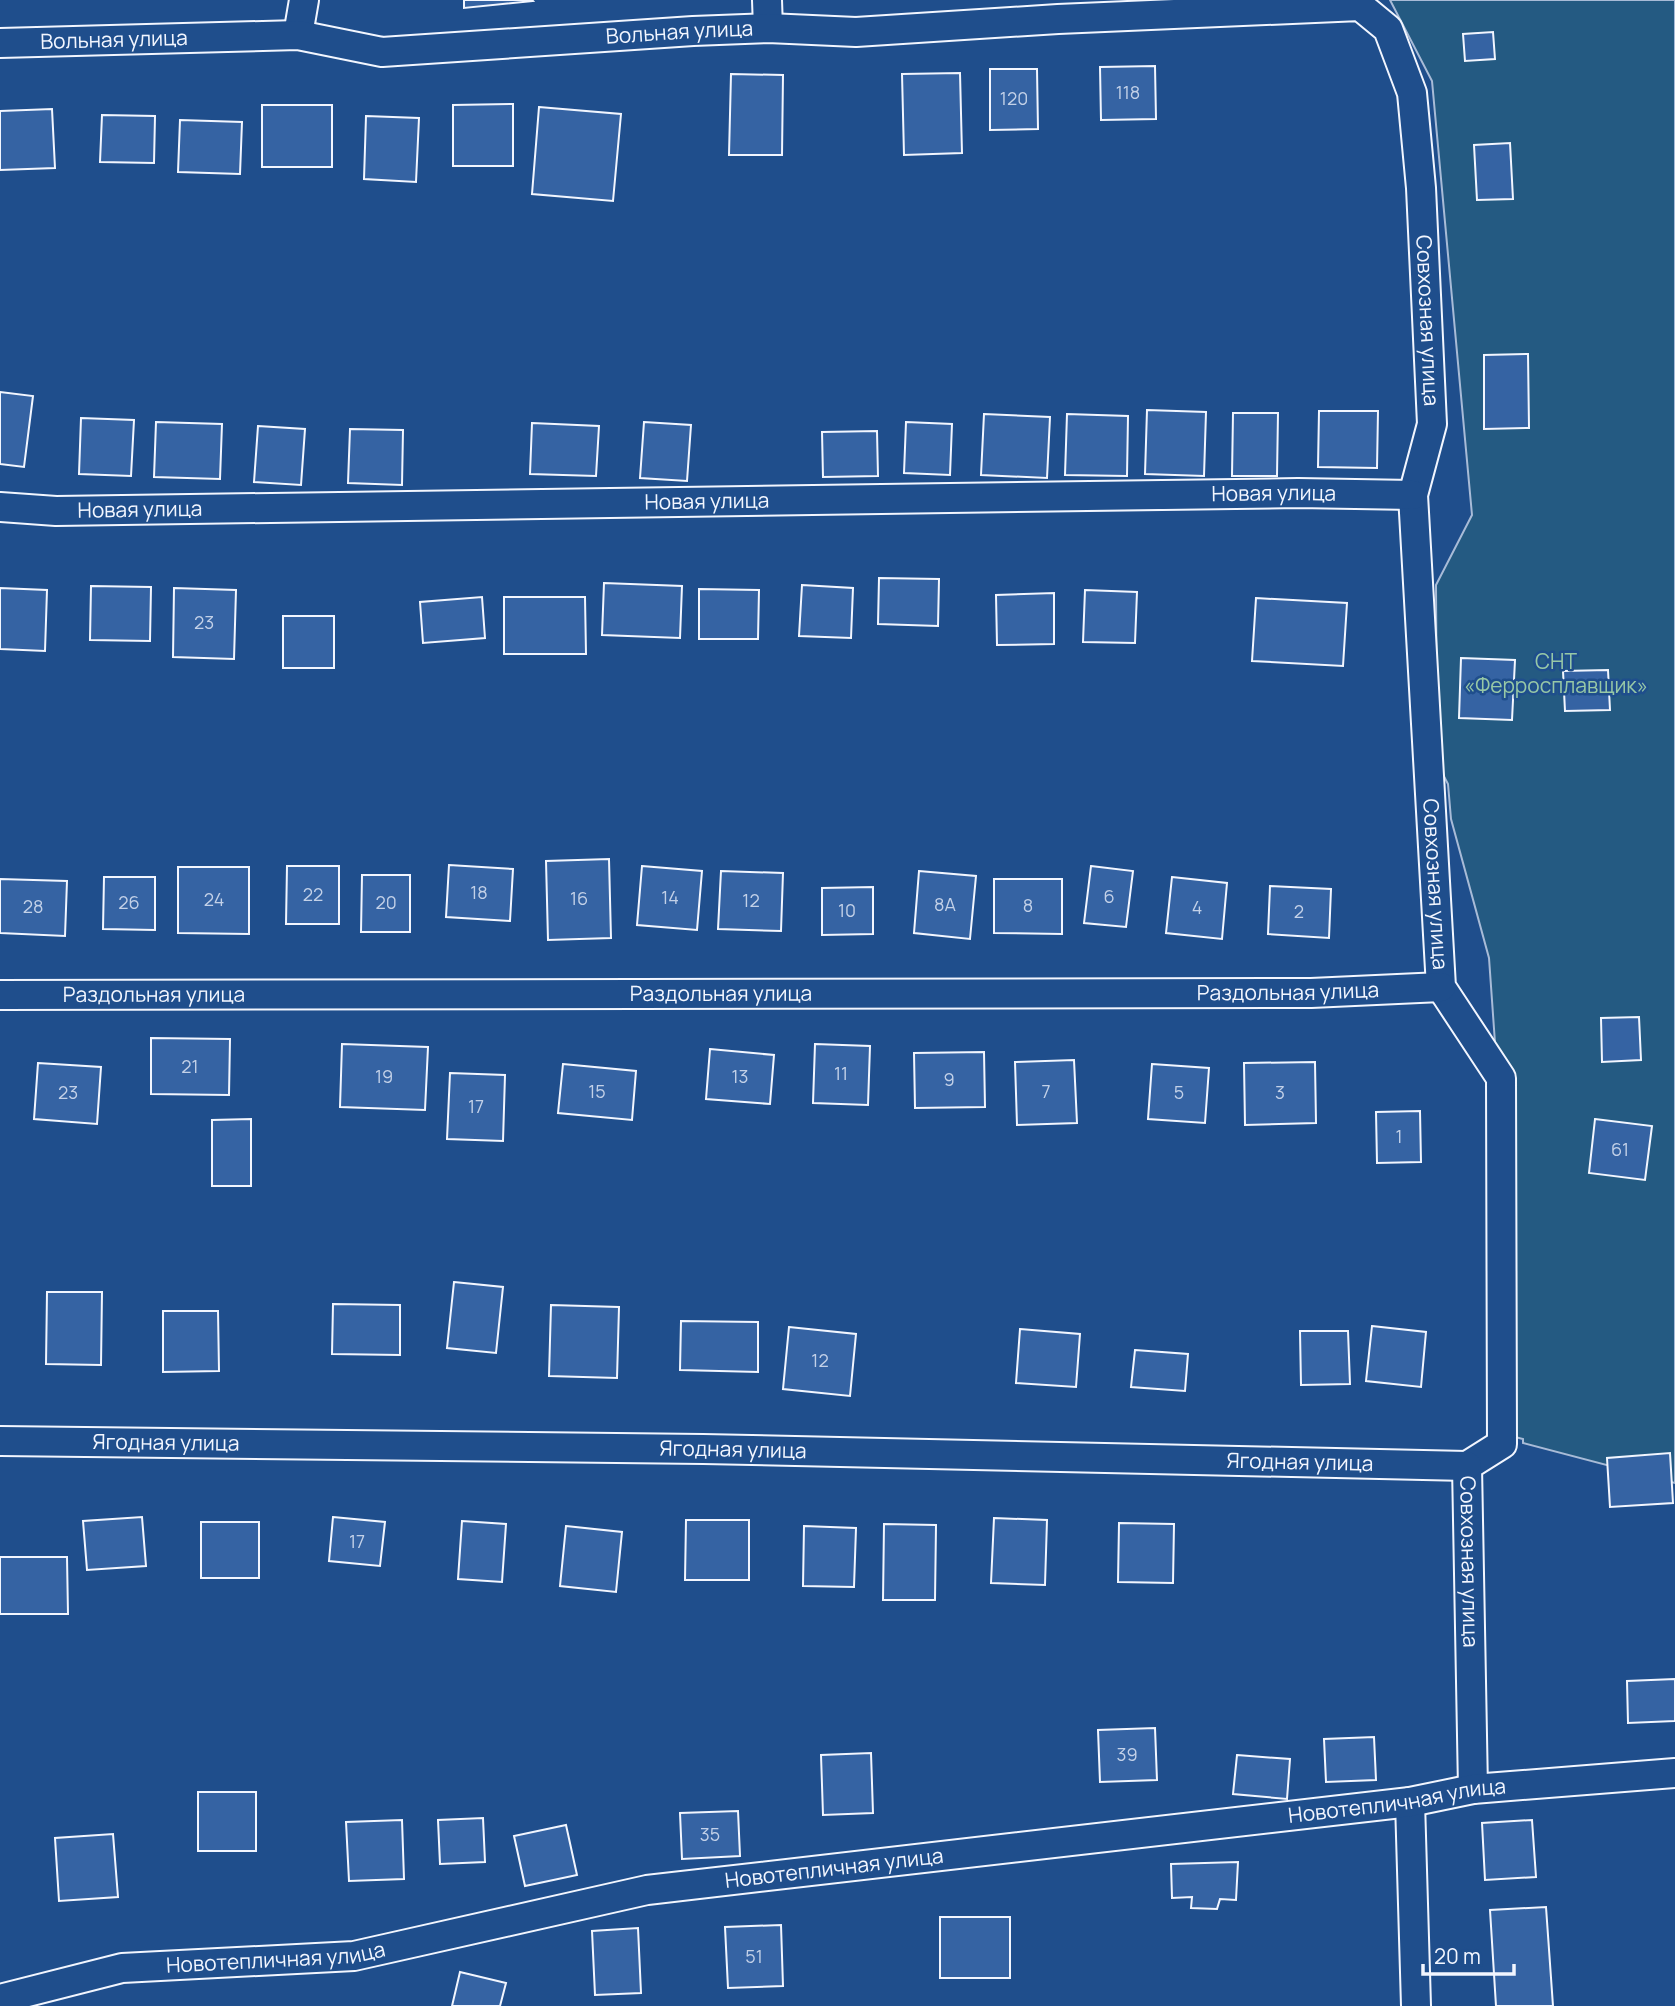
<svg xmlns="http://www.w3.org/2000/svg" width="1675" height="2006" viewBox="0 0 1675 2006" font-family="Manrope,sans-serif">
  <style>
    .green { fill: #245a82; stroke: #a8bbd7; stroke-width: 2 }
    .building { fill: #3563a3; stroke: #f2f6ff; stroke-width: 2 }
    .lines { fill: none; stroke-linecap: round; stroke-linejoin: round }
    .minor-casing { stroke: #f2f6ff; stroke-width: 32 }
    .minor { stroke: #1f4e8c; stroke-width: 28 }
    .labels { text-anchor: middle; stroke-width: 5; stroke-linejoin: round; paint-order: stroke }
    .number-label { font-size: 18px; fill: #c3d1e8 }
    .street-label { font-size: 21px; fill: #f2f6ff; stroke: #1f4e8c }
    .park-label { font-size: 21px; fill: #97c8a6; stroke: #1f4e8c }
  </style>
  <rect width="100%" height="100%" fill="#1f4e8c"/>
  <path class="green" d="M 1390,0 L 1675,0 L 1675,1483 L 1523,1443 L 1523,1439 L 1515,1437 L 1509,1241 L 1489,958 L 1451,819 L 1448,784 L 1437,763 L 1436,585 L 1472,515 L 1432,81 Z"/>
  <g class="building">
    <path d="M 464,0 L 532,0 L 533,1 L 464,8 Z"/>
    <path d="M 1493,32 L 1495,59 L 1465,61 L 1463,34 Z"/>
    <path d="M 1155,66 L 1156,119 L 1101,120 L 1100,67 Z"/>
    <path d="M 990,69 L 1037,69 L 1038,129 L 990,130 Z"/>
    <path d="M 960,73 L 962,153 L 904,155 L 902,74 Z"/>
    <path d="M 731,74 L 783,75 L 782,155 L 729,155 Z"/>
    <path d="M 513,104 L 513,166 L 453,166 L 453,105 Z"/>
    <rect x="262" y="105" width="70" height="62"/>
    <path d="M 539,107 L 621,114 L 613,201 L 532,194 Z"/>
    <path d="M 52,109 L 55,168 L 0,170 L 0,111 Z"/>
    <path d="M 102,115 L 155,116 L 154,163 L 100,162 Z"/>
    <path d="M 366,116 L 419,118 L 416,182 L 364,179 Z"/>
    <path d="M 180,120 L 242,122 L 240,174 L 178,172 Z"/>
    <path d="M 1510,143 L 1513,199 L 1477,200 L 1474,145 Z"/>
    <path d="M 1528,354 L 1529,428 L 1484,429 L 1484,355 Z"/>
    <path d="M 0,392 L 33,396 L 24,467 L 0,464 Z"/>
    <path d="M 1147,410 L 1206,412 L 1204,476 L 1145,474 Z"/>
    <path d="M 1319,411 L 1378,411 L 1377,468 L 1318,467 Z"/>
    <path d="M 1233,413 L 1278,413 L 1277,476 L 1232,476 Z"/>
    <path d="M 984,414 L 1050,417 L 1047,478 L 981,475 Z"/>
    <path d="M 1067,414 L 1128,416 L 1127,476 L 1065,475 Z"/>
    <path d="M 81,418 L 134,420 L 131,476 L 79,474 Z"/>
    <path d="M 156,422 L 222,424 L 220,479 L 154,477 Z"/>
    <path d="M 644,422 L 691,425 L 687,481 L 640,478 Z"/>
    <path d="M 906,422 L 952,424 L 950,475 L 904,473 Z"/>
    <path d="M 532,423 L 599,426 L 596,476 L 530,474 Z"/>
    <path d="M 258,426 L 305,429 L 301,485 L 254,482 Z"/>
    <path d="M 350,429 L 403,430 L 402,485 L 348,483 Z"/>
    <path d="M 877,431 L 878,476 L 823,477 L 822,432 Z"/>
    <path d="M 879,578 L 939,579 L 938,626 L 878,624 Z"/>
    <path d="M 604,583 L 682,586 L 680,638 L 602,635 Z"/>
    <path d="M 802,585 L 853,588 L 851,638 L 799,636 Z"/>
    <path d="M 91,586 L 151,587 L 150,641 L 90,640 Z"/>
    <path d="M 0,588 L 47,590 L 45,651 L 0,649 Z"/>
    <path d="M 174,588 L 236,590 L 234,659 L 173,657 Z"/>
    <path d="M 699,589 L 759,590 L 758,639 L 699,639 Z"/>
    <path d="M 1085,590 L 1137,592 L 1135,643 L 1083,642 Z"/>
    <path d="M 1054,593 L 1054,644 L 997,645 L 996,595 Z"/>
    <path d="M 482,597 L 485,638 L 423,643 L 420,602 Z"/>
    <path d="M 504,597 L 585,597 L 586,654 L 504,654 Z"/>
    <path d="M 1256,598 L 1347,603 L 1343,666 L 1252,661 Z"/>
    <rect x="283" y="616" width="51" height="52"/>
    <path d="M 1461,658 L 1515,660 L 1512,720 L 1459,718 Z"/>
    <path d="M 1608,670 L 1610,710 L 1565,711 L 1563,671 Z"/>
    <path d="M 609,859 L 611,938 L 548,940 L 546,861 Z"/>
    <path d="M 449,865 L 513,869 L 510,921 L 446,917 Z"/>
    <path d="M 287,866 L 339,866 L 339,924 L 286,924 Z"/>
    <path d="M 642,866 L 702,871 L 697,930 L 637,925 Z"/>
    <path d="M 1091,866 L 1133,871 L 1126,927 L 1084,923 Z"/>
    <path d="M 178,867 L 249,867 L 249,934 L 178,933 Z"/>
    <path d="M 721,871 L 783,873 L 781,931 L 718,929 Z"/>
    <path d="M 919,871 L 976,876 L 970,939 L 914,933 Z"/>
    <path d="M 362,875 L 410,875 L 410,932 L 361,932 Z"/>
    <path d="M 104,877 L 155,877 L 155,930 L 103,929 Z"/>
    <path d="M 1172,877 L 1227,883 L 1222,939 L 1166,933 Z"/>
    <path d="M 0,879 L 67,881 L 65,936 L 0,933 Z"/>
    <path d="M 994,879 L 1062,879 L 1062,934 L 994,933 Z"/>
    <path d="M 1270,886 L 1331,889 L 1329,938 L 1268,934 Z"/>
    <path d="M 873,887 L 873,934 L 822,935 L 822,888 Z"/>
    <path d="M 1639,1017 L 1641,1060 L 1602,1062 L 1601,1018 Z"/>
    <path d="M 151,1038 L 230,1039 L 229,1095 L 151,1094 Z"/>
    <path d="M 342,1044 L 428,1047 L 425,1110 L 340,1107 Z"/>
    <path d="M 815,1044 L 870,1046 L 868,1105 L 813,1103 Z"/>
    <path d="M 710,1049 L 774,1055 L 770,1104 L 706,1099 Z"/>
    <path d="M 984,1052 L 985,1107 L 915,1108 L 914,1053 Z"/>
    <path d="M 1074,1060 L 1077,1123 L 1017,1125 L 1015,1062 Z"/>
    <path d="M 1315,1062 L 1316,1123 L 1245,1125 L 1244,1063 Z"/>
    <path d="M 38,1063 L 101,1067 L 97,1124 L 34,1119 Z"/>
    <path d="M 563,1064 L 636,1071 L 632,1120 L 558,1113 Z"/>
    <path d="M 1152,1064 L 1209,1068 L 1205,1123 L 1148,1119 Z"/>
    <path d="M 450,1073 L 505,1075 L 503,1141 L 447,1139 Z"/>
    <path d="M 1420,1111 L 1421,1162 L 1377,1163 L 1376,1112 Z"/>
    <path d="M 251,1119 L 251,1186 L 212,1186 L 212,1120 Z"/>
    <path d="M 1595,1119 L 1652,1126 L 1645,1180 L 1589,1173 Z"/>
    <path d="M 454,1282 L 503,1287 L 496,1353 L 447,1348 Z"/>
    <path d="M 47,1292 L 102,1292 L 101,1365 L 46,1364 Z"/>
    <path d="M 333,1304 L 400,1305 L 400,1355 L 332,1354 Z"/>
    <path d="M 551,1305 L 619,1307 L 617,1378 L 549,1376 Z"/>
    <path d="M 163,1311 L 218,1311 L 219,1371 L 163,1372 Z"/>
    <path d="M 681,1321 L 758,1322 L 758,1372 L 680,1370 Z"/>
    <path d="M 1372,1326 L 1426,1332 L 1421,1387 L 1366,1381 Z"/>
    <path d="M 789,1327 L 856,1334 L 850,1396 L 783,1389 Z"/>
    <path d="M 1020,1329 L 1080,1334 L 1076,1387 L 1016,1383 Z"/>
    <path d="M 1300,1331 L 1348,1331 L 1350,1384 L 1301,1385 Z"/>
    <path d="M 1135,1350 L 1188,1354 L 1185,1391 L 1131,1387 Z"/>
    <path d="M 1670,1453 L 1673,1503 L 1610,1507 L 1607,1458 Z"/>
    <path d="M 142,1517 L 146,1566 L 87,1570 L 83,1521 Z"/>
    <path d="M 333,1517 L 385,1522 L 380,1566 L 329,1561 Z"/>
    <path d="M 994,1518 L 1047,1520 L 1045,1585 L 991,1583 Z"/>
    <path d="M 686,1520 L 749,1520 L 749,1580 L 685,1580 Z"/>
    <path d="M 462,1521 L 506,1524 L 502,1582 L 458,1579 Z"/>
    <rect x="201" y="1522" width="58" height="56"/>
    <path d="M 1119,1523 L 1174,1524 L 1173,1583 L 1118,1582 Z"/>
    <path d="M 884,1524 L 936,1525 L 935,1600 L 883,1600 Z"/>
    <path d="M 566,1526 L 622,1532 L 616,1592 L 560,1586 Z"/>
    <path d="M 804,1526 L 856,1528 L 854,1587 L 803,1586 Z"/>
    <path d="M 0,1557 L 67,1557 L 68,1614 L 0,1614 Z"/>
    <path d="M 1675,1679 L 1675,1721 L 1628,1723 L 1627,1681 Z"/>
    <path d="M 1155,1728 L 1157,1780 L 1100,1782 L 1098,1730 Z"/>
    <path d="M 1374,1737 L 1376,1780 L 1326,1782 L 1324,1739 Z"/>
    <path d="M 871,1753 L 873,1813 L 823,1815 L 821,1755 Z"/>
    <path d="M 1237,1755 L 1290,1759 L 1287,1799 L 1233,1794 Z"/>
    <rect x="198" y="1792" width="58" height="59"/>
    <path d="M 738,1811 L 740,1856 L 682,1859 L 680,1813 Z"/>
    <path d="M 483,1818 L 485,1862 L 440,1864 L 438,1820 Z"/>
    <path d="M 402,1820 L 404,1879 L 349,1881 L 346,1822 Z"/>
    <path d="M 1532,1820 L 1536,1877 L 1485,1880 L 1482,1823 Z"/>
    <path d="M 566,1825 L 577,1875 L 525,1886 L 514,1836 Z"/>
    <path d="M 113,1834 L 118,1897 L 59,1901 L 55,1838 Z"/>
    <path d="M 1238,1862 L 1236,1900 L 1220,1899 L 1217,1909 L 1191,1908 L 1192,1897 L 1172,1898 L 1171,1864 Z"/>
    <path d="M 1546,1907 L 1553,2006 L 1496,2006 L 1490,1910 Z"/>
    <rect x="940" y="1917" width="70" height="61"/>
    <path d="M 781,1925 L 783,1986 L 728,1988 L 725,1927 Z"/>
    <path d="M 638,1928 L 641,1993 L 595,1995 L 592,1931 Z"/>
    <path d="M 460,1972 L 506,1983 L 500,2006 L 452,2006 Z"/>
  </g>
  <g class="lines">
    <g class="minor-casing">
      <g id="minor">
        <path d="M 767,0 L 768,28"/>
        <path d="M 298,35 L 304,0"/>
        <path id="s1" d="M 0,43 L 298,35 L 382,52 L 693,31 L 768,28 L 856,32 L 1058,19 L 1360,6 L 1388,29 L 1412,93 L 1421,188 L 1432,424 L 1413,495 L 1441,987 L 1501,1078 L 1502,1444 L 1467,1466 L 1473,1789"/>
        <path id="s2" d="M 0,507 L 56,511 L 1298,493 L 1413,495"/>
        <path id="s3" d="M 0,995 L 1311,993 L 1441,987"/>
        <path id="s4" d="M 0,1441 L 703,1449 L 1467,1466"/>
        <path d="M 1410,1802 L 1416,2006"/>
        <path id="s5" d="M 0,1999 L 122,1968 L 354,1956 L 647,1890 L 1410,1802 L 1473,1789 L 1675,1773"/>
      </g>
    </g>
    <use href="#minor" class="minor"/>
  </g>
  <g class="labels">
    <g class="number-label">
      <text x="1128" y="99">118</text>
      <text x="1014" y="105">120</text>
      <text x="204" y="629">23</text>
      <text x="479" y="899">18</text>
      <text x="313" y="901">22</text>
      <text x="1109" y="903">6</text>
      <text x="670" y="904">14</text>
      <text x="579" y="905">16</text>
      <text x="214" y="906">24</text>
      <text x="751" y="907">12</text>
      <text x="129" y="909">26</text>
      <text x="386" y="909">20</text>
      <text x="945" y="911">8А</text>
      <text x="1028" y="912">8</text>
      <text x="33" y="913">28</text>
      <text x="1197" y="914">4</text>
      <text x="847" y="917">10</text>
      <text x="1299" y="918">2</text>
      <text x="190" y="1073">21</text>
      <text x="841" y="1080">11</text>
      <text x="384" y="1083">19</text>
      <text x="740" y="1083">13</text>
      <text x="949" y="1086">9</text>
      <text x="597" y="1098">15</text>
      <text x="1046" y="1098">7</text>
      <text x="68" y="1099">23</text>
      <text x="1179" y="1099">5</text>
      <text x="1280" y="1099">3</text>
      <text x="476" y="1113">17</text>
      <text x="1399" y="1143">1</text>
      <text x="1620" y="1156">61</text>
      <text x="820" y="1367">12</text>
      <text x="357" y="1548">17</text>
      <text x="1127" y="1761">39</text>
      <text x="710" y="1841">35</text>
      <text x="754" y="1963">51</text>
    </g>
    <g class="street-label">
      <text dy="7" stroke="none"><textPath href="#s1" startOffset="682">Вольная улица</textPath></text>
      <text dy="7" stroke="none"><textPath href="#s1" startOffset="114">Вольная улица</textPath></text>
      <text dy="7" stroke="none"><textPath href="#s1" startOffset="1696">Совхозная улица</textPath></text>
      <text dy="7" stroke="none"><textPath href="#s2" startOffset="1274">Новая улица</textPath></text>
      <text dy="7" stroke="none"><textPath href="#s2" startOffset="707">Новая улица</textPath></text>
      <text dy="7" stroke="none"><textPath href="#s2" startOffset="140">Новая улица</textPath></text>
      <text dy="7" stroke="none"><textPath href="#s1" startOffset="2263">Совхозная улица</textPath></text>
      <text dy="7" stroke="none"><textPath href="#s3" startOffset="1288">Раздольная улица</textPath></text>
      <text dy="7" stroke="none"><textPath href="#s3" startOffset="721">Раздольная улица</textPath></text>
      <text dy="7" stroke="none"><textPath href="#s3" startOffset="154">Раздольная улица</textPath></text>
      <text dy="7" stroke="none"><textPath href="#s4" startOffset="166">Ягодная улица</textPath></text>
      <text dy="7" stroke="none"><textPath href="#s4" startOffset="733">Ягодная улица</textPath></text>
      <text dy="7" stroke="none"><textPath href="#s4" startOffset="1300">Ягодная улица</textPath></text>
      <text dy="7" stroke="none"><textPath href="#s1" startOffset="2978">Совхозная улица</textPath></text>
      <text dy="7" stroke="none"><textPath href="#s5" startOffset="1414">Новотепличная улица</textPath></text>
      <text dy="7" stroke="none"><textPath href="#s5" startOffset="847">Новотепличная улица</textPath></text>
      <text dy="7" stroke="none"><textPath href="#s5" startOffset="280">Новотепличная улица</textPath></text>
    </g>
    <g class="park-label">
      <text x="1556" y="669">СНТ<tspan x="1556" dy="24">«Ферросплавщик»</tspan></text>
    </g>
  </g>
  <path d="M1423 1964v10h91v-10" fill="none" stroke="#f2f6ff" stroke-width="3.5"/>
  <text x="1434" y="1964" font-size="21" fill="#f2f6ff" stroke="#1f4e8c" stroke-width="5" paint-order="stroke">20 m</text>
</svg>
